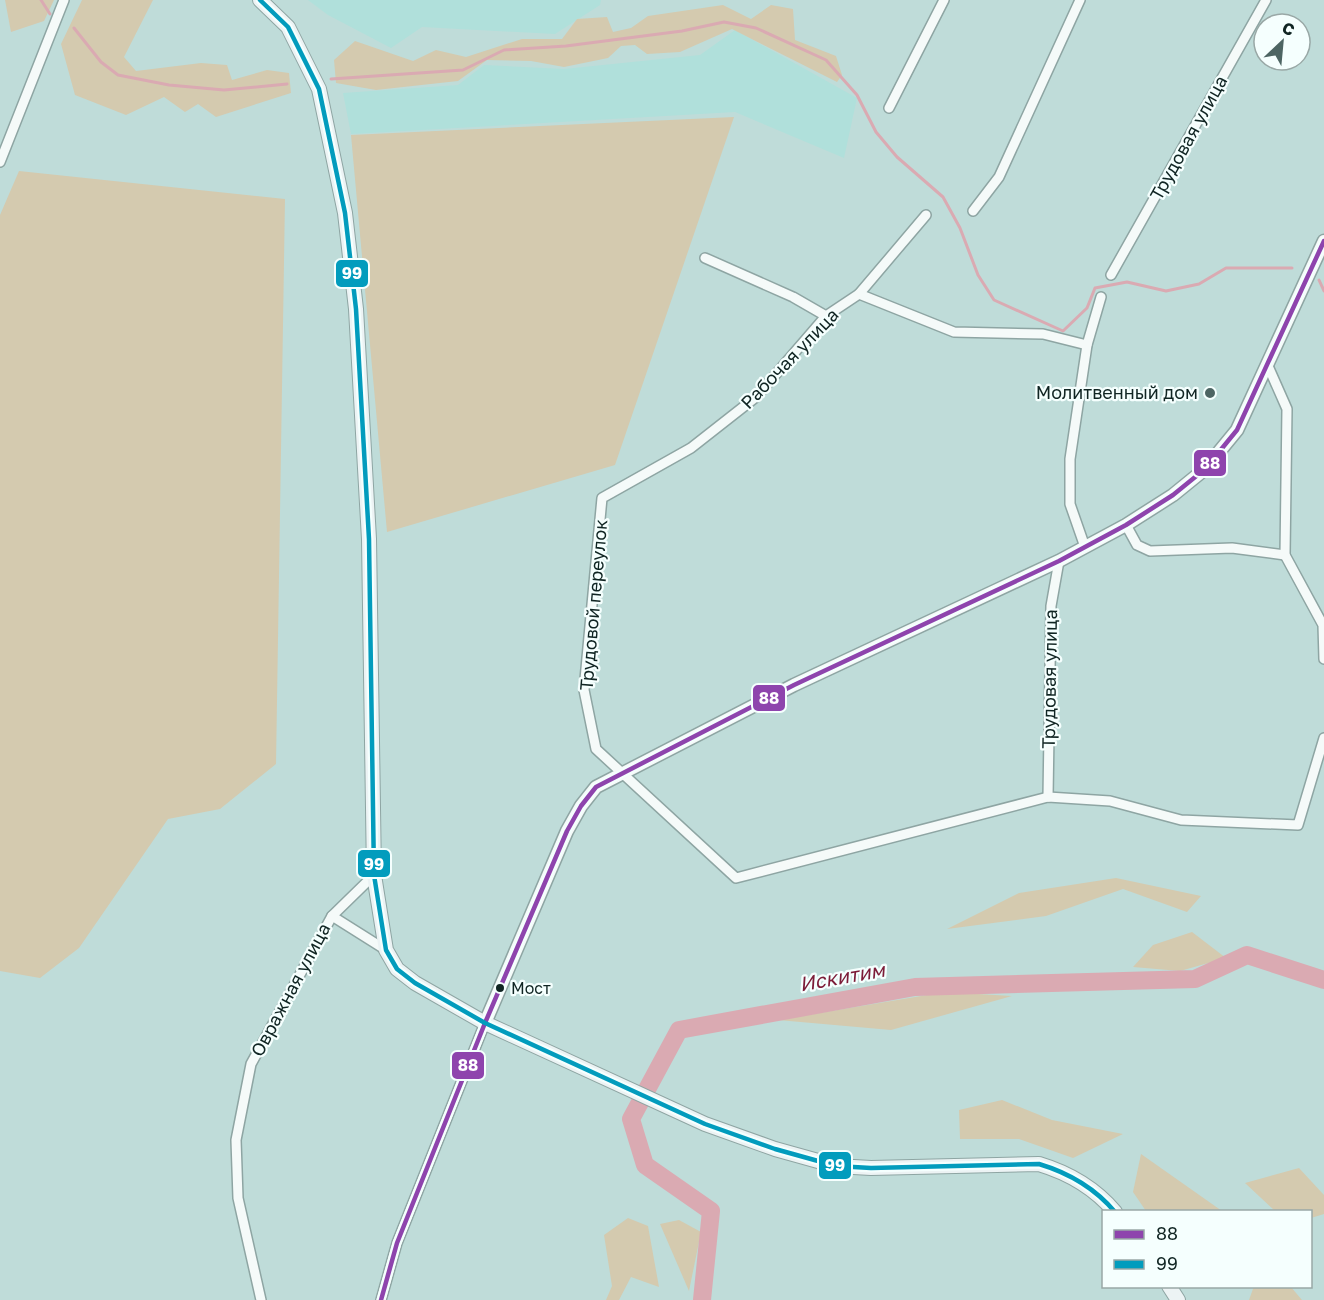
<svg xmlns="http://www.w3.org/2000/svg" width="1324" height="1300" viewBox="0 0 1324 1300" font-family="'Golos Text',sans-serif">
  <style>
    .built { fill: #b0e0db }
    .green { fill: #d4caaf }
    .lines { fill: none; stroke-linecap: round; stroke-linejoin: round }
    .stream { stroke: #daaab2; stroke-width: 3 }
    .river { stroke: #daaab2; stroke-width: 18 }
    .minor-casing { stroke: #8ea5a3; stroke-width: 12 }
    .tertiary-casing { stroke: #8ea5a3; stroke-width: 15 }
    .secondary-casing { stroke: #8ea5a3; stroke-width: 16 }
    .minor { stroke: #f5faf9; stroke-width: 9 }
    .tertiary { stroke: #f5faf9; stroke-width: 12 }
    .secondary { stroke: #ecf3f4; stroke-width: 14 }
    .bus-1-casing { stroke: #f5fffe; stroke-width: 9 }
    .bus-2-casing { stroke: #f5fffe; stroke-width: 9 }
    .bus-1 { stroke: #8e44ad; stroke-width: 4.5 }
    .bus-2 { stroke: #029cbd; stroke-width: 4.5 }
    .poi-dot { fill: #4d6563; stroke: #f5fffe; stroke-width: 2 }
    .bus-dot { fill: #102523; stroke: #f5fffe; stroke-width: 2 }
    .labels { text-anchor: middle; stroke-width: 4.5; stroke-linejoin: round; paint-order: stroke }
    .bus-label { font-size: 16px; fill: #102523; stroke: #f5fffe; text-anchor: start }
    .street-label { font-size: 18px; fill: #102523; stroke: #f5fffe }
    .poi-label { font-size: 18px; fill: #102523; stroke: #f5fffe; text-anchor: end }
    .water-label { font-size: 20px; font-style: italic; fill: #7c1c38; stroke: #f5fffe }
    .line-badge { stroke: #f5fffe; stroke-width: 2 }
    .badge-label { font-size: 16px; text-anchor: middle; font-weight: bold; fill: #fff }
  </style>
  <rect width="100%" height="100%" fill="#bfdcd9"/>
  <g class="built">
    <path d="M 308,0 L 601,0 L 600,5 L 555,34 L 422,27 L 391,48 L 328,15 Z"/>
    <path d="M 735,30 L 857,98 L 844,158 L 735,112 L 351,134 L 343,93 L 458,85 L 484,65 L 564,69 L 700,55 Z"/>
  </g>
  <g class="green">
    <path d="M 5,0 L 54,0 L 44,21 L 11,32 Z"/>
    <path d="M 82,0 L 153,0 L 124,57 L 136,71 L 201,63 L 227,65 L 232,80 L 267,70 L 289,73 L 291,93 L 216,117 L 198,104 L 185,112 L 164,97 L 126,115 L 75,95 L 61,44 Z"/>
    <path d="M 723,5 L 751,19 L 771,5 L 793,9 L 795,40 L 836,56 L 842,75 L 837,82 L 732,29 L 680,52 L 647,54 L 635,45 L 621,46 L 608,58 L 564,67 L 531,61 L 487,60 L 458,81 L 376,90 L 336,83 L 334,60 L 355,41 L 413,61 L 436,50 L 466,57 L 522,39 L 562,39 L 577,19 L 607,17 L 613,32 L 631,28 L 648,16 Z"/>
    <path d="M 734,117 L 615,465 L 387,532 L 351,135 Z"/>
    <path d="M 19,171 L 285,199 L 276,764 L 220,809 L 168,819 L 79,948 L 40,978 L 0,971 L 0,215 Z"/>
    <path d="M 1116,878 L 1201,896 L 1187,912 L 1123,889 L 1046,916 L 947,929 L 1019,893 Z"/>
    <path d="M 1192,932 L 1226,958 L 1180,971 L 1133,967 L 1153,945 Z"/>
    <path d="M 945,992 L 1012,996 L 891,1030 L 778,1020 Z"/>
    <path d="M 1002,1100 L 1052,1120 L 1123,1134 L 1073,1158 L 1019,1139 L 960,1139 L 959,1110 Z"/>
    <path d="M 1141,1154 L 1222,1211 L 1146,1211 L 1133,1192 Z"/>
    <path d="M 1299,1168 L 1324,1195 L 1324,1214 L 1311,1218 L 1310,1212 L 1275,1211 L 1245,1183 Z"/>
    <path d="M 628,1218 L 648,1226 L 659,1287 L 631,1277 L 619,1300 L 606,1300 L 612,1286 L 604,1235 Z"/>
    <path d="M 679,1220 L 701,1232 L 689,1291 L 660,1224 Z"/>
    <path d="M 1254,1286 L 1291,1287 L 1302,1300 L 1249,1300 Z"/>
  </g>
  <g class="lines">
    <g class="stream">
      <path d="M 41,0 L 50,14"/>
      <path d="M 74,28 L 101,62 L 118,75 L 169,85 L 224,90 L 287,84"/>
      <path d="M 331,79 L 463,70 L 504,50 L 566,46 L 682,31 L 724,22 L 756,28 L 826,60 L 857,95 L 876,132 L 897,157 L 943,197 L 960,228 L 978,275 L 994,300 L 1063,331 L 1087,308 L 1095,288 L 1127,282 L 1166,291 L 1199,284 L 1226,268 L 1292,268"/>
      <path d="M 1319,280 L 1324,291"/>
    </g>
    <path class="river" d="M 702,1300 L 711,1211 L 645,1165 L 631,1119 L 679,1030 L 915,987 L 1195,979 L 1247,955 L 1324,980"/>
    <g class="minor-casing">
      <g id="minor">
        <path d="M 889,108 L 944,0"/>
        <path d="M 0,162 L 64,0"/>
        <path d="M 973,211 L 999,177 L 1080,0"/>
        <path d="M 926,215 L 859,294 L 826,316 L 756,397 L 691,448 L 602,498 L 584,690 L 596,749 L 736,878 L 1048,797 L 1110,801 L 1181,820 L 1298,825 L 1324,738"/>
        <path d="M 705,258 L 793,297 L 826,316"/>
        <path d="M 1111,275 L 1266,0"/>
        <path d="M 859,294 L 954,332 L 1043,334 L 1087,345"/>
        <path d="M 1268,366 L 1287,409 L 1285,555 L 1323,625 L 1324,659"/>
        <path d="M 1126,525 L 1137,545 L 1150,551 L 1232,548 L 1285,555"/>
        <path d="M 1085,547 L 1070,504 L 1070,459 L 1087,345 L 1101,297"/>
        <path d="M 1048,797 L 1051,606 L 1059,561"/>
        <path d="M 332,916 L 386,950"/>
        <path d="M 261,1300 L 238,1198 L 236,1140 L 251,1064 L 332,916 L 374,875"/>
        <path d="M 381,1300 L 397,1243 L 485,1023"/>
      </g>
    </g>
    <g class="tertiary-casing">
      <path id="tertiary" d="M 485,1023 L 567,831 L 581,806 L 596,787 L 794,685 L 1059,561 L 1126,525 L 1173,495 L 1205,469 L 1237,430 L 1324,241"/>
    </g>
    <g class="secondary-casing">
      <g id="secondary">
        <path d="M 260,0 L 288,27 L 319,89 L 345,213 L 356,309 L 369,539 L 374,875 L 386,950 L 397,969 L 415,983 L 485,1023 L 705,1124 L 775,1149 L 836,1166 L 871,1168 L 1039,1164 C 1069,1173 1094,1187 1115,1212"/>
        <path d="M 1169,1286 L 1178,1300"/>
      </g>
    </g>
    <use href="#minor" class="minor"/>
    <use href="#tertiary" class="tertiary"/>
    <use href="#secondary" class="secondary"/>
    <g class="bus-1-casing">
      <path id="bus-1" d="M 381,1300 L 397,1243 L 485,1023 L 567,831 L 581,806 L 596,787 L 794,685 L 1059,561 L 1126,525 L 1173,495 L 1205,469 L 1237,430 L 1324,241"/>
    </g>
    <g class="bus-2-casing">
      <path id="bus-2" d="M 260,0 L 288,27 L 319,89 L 345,213 L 356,309 L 369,539 L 374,875 L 386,950 L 397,969 L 415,983 L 485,1023 L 705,1124 L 775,1149 L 836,1166 L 871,1168 L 1039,1164 C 1069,1173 1094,1187 1115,1212"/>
    </g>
    <use href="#bus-1" class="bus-1"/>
    <use href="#bus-2" class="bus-2"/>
  </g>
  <circle class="poi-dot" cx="1210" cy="393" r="6"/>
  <circle class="bus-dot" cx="500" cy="988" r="5"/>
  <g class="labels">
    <g class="bus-label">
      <text x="511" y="994">Мост</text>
    </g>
    <g class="street-label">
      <text transform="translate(1189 138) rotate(-61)" y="6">Трудовая улица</text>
      <text transform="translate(790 359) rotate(-46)" y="6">Рабочая улица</text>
      <text transform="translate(594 605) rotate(-85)" y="6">Трудовой переулок</text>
      <text transform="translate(1050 679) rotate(-89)" y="6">Трудовая улица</text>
      <text transform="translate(291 990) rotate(-62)" y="6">Овражная улица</text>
    </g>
    <g class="poi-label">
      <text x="1198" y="399">Молитвенный дом</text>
    </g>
    <g class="water-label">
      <text transform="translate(842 977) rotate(-10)" y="7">Искитим</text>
    </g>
  </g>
  <g class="line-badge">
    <rect x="335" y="259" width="34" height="29" rx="6" fill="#029cbd"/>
    <rect x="1193" y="449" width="34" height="28" rx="6" fill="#8e44ad"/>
    <rect x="752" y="684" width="34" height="28" rx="6" fill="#8e44ad"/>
    <rect x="357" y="849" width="34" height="29" rx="6" fill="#029cbd"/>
    <rect x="451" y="1051" width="34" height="29" rx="6" fill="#8e44ad"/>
    <rect x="818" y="1151" width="34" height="29" rx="6" fill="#029cbd"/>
  </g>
  <g class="badge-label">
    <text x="352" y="279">99</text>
    <text x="1210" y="469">88</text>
    <text x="769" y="704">88</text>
    <text x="374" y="870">99</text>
    <text x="468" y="1071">88</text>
    <text x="835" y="1171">99</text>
  </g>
  <rect x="1102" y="1210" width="210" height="78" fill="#f5fffe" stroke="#99a8a6" stroke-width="1.5"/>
  <rect x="1114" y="1230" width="30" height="9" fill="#8e44ad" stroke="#99a8a6" stroke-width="1.5"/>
  <text x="1156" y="1240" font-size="18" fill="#102523">88</text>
  <rect x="1114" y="1260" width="30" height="9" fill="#029cbd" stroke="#99a8a6" stroke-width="1.5"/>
  <text x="1156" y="1270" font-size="18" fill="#102523">99</text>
  <g transform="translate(1282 42) rotate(26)"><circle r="28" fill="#f5fffe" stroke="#99a8a6" stroke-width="1.5"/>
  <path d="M0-4.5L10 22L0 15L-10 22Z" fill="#4d6563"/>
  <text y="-9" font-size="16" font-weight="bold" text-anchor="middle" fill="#102523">С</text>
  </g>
</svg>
